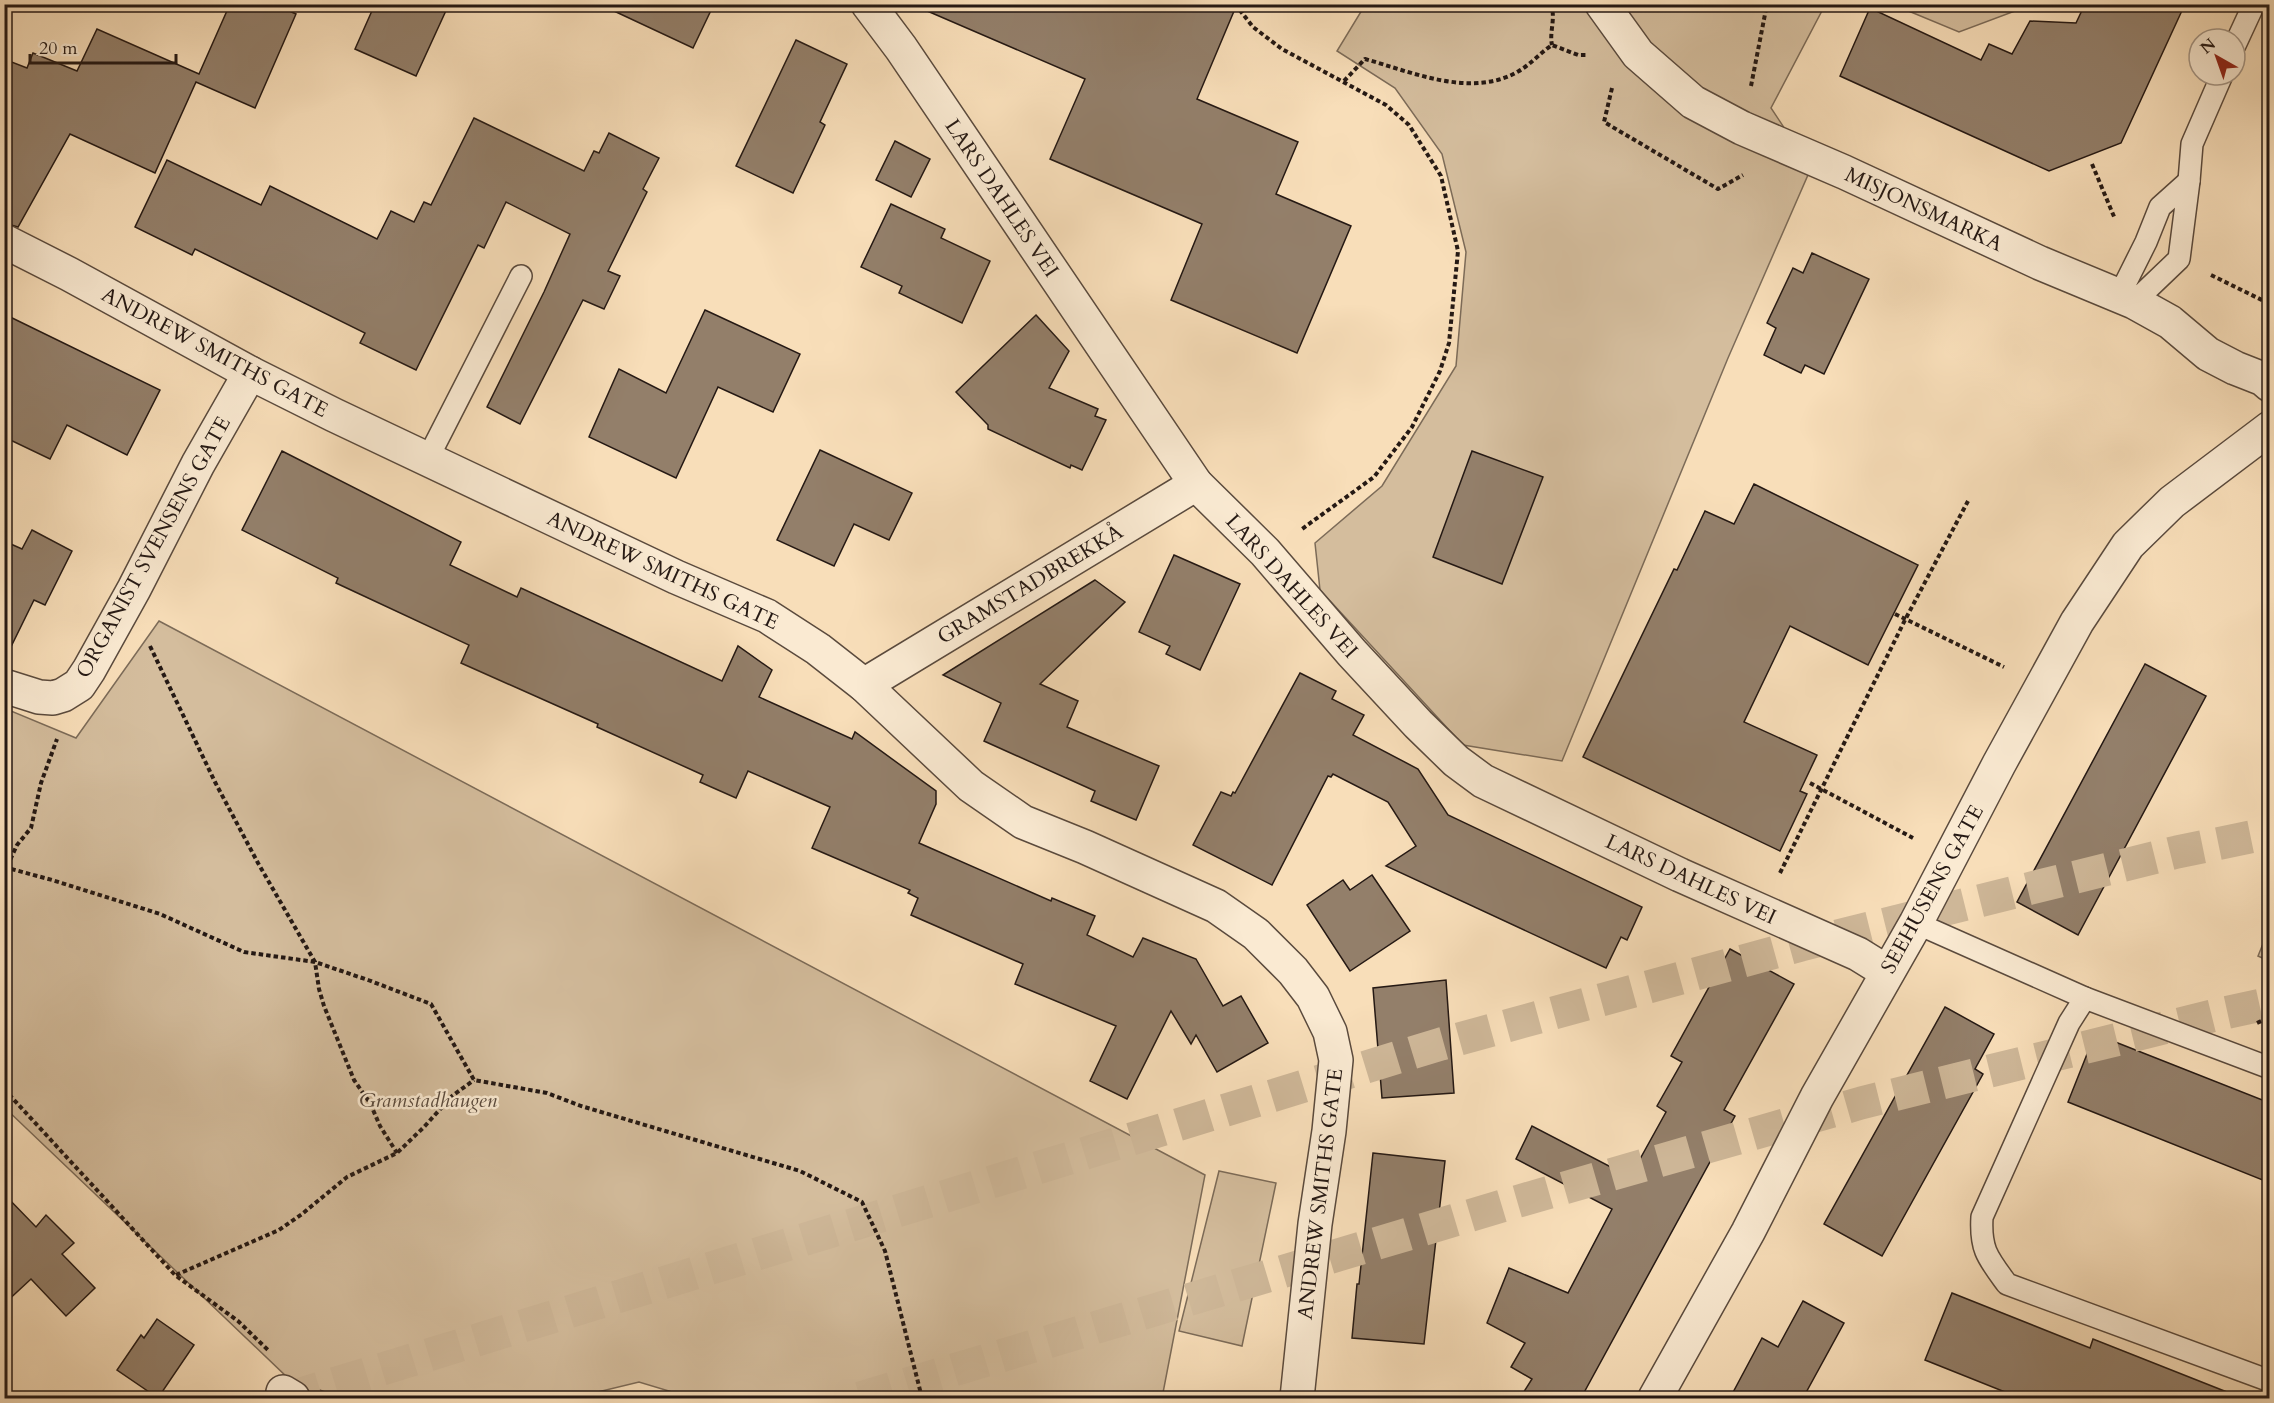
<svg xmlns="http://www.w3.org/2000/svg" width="2274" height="1403" viewBox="0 0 2274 1403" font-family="Cardo,serif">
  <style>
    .green { fill: #d4bd9d; stroke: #7c6b58; stroke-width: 1.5 }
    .building { fill: #937f6a; stroke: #251914; stroke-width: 1.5 }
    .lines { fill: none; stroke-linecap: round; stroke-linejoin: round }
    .motorway-tunnel { stroke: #ceb798; stroke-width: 33; stroke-dasharray: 33 16; stroke-linecap: butt }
    .service-casing { stroke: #5a4a3d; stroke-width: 24 }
    .minor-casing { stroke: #5a4a3d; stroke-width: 36 }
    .path { stroke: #251914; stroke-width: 4; stroke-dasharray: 4.5 3; stroke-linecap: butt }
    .service { stroke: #faead2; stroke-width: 21 }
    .minor { stroke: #faead2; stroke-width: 33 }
    .labels { text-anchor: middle; stroke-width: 5; stroke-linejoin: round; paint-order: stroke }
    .street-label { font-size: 21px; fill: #251914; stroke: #faead2 }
    .park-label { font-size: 21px; font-style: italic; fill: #5a4a3d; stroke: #faead2 }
  </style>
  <rect width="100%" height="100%" fill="#f8deb9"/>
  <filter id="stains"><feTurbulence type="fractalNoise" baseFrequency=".00333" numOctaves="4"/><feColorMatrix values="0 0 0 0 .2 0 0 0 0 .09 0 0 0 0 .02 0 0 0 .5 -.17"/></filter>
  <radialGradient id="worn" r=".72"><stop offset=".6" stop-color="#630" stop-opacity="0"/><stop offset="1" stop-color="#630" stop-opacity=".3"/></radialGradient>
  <g class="green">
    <path d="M 1365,5 L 1825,5 L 1771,108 L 1811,168 L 1728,358 L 1562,761 L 1463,745 L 1320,590 L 1315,543 L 1382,486 L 1456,366 L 1466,252 L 1442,154 L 1395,88 L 1337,51 Z"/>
    <path d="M 1894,5 L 2031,4 L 2031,5 L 1959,32 Z"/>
    <path d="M 159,621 L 1205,1175 L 1162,1398 L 692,1398 L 639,1382 L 573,1398 L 340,1398 L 287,1377 L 5,1108 L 4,1051 L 7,1030 L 4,1029 L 4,708 L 76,738 Z"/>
    <path d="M 2269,929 L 2270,961 L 2269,961 L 2258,956 Z"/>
    <path d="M 1219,1171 L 1276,1183 L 1242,1346 L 1179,1331 Z"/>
  </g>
  <g class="building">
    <path d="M 230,4 L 274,4 L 296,14 L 255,108 L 196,82 L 155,173 L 70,134 L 18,227 L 4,223 L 4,59 L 27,68 L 33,53 L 77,71 L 97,29 L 199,74 Z"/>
    <path d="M 375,4 L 449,4 L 416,76 L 355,49 Z"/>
    <path d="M 599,4 L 714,4 L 693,48 Z"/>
    <path d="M 911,4 L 1237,4 L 1197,99 L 1298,142 L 1276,194 L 1351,226 L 1297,353 L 1171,300 L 1202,224 L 1050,159 L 1085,79 Z"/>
    <path d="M 2085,4 L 2185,4 L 2121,143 L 2049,171 L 1840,76 L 1870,8 L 1981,60 L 1989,44 L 2012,54 L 2030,21 L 2076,23 Z"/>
    <path d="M 796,40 L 847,64 L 820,122 L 825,125 L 793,193 L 736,166 Z"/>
    <path d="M 474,118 L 584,171 L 594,151 L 599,153 L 609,133 L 659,158 L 643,189 L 647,192 L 608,271 L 620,276 L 604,309 L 583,300 L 520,424 L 487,407 L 544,292 L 570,234 L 506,202 L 484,248 L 478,245 L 416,370 L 360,343 L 365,333 L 195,249 L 192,255 L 135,227 L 167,160 L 261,205 L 270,186 L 377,239 L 391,211 L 414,222 L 424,202 L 431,205 Z"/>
    <path d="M 895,141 L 930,159 L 911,197 L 876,180 Z"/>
    <path d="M 891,204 L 945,229 L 941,238 L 990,261 L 962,323 L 899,293 L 902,286 L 861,267 Z"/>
    <path d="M 1812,253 L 1869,279 L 1824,374 L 1805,365 L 1801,373 L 1764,355 L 1776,328 L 1767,323 L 1793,268 L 1803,273 Z"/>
    <path d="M 705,310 L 800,354 L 773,412 L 718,387 L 676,478 L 589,437 L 619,369 L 666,393 Z"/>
    <path d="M 4,314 L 160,390 L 127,455 L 67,425 L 50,459 L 4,437 Z"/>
    <path d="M 1036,315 L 1069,351 L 1049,388 L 1098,409 L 1095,416 L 1106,420 L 1082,470 L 1071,465 L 1070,468 L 988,429 L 988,425 L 956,392 Z"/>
    <path d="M 820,450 L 912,493 L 889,540 L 854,524 L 834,566 L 777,540 Z"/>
    <path d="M 282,451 L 461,542 L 450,565 L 517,597 L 521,588 L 722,681 L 738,646 L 772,670 L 759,697 L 852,739 L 855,732 L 936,791 L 936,804 L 919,843 L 1051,901 L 1052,898 L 1095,916 L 1087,935 L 1133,957 L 1143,938 L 1196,959 L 1223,1006 L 1241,996 L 1268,1043 L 1217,1072 L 1196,1035 L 1191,1044 L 1171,1011 L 1127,1099 L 1090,1081 L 1116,1026 L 1015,984 L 1023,964 L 911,915 L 918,898 L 908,893 L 910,890 L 812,848 L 830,807 L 748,771 L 736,798 L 700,782 L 703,775 L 597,727 L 598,724 L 461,663 L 469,645 L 336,583 L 338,578 L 242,530 Z"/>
    <path d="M 1472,451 L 1543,477 L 1502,584 L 1433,557 Z"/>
    <path d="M 1754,484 L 1918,565 L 1868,665 L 1790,626 L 1744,722 L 1817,755 L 1800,791 L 1807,794 L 1780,851 L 1583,757 L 1674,569 L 1677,570 L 1705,511 L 1734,524 Z"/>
    <path d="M 32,530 L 72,551 L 45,605 L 34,600 L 4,661 L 4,541 L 22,549 Z"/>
    <path d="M 1174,555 L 1240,584 L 1200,670 L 1166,654 L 1170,646 L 1139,632 Z"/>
    <path d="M 1095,580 L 1125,602 L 1040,684 L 1078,701 L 1067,727 L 1159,766 L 1136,820 L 1091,801 L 1095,791 L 984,741 L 1001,703 L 943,675 Z"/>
    <path d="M 2145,664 L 2206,696 L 2078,935 L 2017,902 Z"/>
    <path d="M 1300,673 L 1336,691 L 1332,699 L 1364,715 L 1353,735 L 1418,769 L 1448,815 L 1642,907 L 1627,940 L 1621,937 L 1606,968 L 1386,866 L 1416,846 L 1388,802 L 1333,774 L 1331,777 L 1328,776 L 1272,885 L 1193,845 L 1221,792 L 1231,796 L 1233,792 L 1235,793 Z"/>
    <path d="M 1372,875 L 1410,931 L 1350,971 L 1307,905 L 1343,880 L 1350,890 Z"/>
    <path d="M 1730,949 L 1794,984 L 1724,1110 L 1735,1116 L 1581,1398 L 1520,1398 L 1532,1379 L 1511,1367 L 1525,1343 L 1487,1323 L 1509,1268 L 1568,1293 L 1612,1209 L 1516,1159 L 1532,1126 L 1630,1177 L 1666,1112 L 1657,1106 L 1682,1062 L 1671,1056 Z"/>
    <path d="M 1446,980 L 1454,1093 L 1382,1098 L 1373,988 Z"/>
    <path d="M 1945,1007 L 1994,1034 L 1975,1069 L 1983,1074 L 1882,1256 L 1824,1224 Z"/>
    <path d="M 2095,1034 L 2270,1103 L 2270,1183 L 2068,1102 Z"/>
    <path d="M 1373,1153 L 1445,1161 L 1424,1344 L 1352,1338 L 1357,1284 L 1359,1284 Z"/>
    <path d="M 4,1194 L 36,1227 L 46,1215 L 74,1243 L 62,1254 L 95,1288 L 66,1316 L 31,1279 L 4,1304 Z"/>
    <path d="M 1952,1293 L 2090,1348 L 2093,1339 L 2237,1396 L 2236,1398 L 2020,1398 L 1925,1360 Z"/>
    <path d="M 1803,1301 L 1844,1323 L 1803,1398 L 1730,1398 L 1762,1338 L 1778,1347 Z"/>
    <path d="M 157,1319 L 194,1345 L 158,1398 L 117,1370 L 141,1335 L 144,1338 Z"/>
  </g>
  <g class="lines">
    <g class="motorway-tunnel">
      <path d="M 288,1398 L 1441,1044 L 1801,945 L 2177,852 L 2270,833"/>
      <path d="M 860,1398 L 1512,1203 L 1861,1103 L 2220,1014 L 2270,1003"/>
    </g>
    <g class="service-casing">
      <g id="service">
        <path d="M 2235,45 L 2254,4"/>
        <path d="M 2189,181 L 2192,144 L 2222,75"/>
        <path d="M 2119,296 L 2146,242 L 2160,207 L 2189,181 L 2179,259 L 2134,302"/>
        <path d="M 427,460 L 521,276"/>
        <path d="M 1916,923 L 2085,998 L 2270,1068"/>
        <path d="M 2085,998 L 2069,1023 L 1982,1217 C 1980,1250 1988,1258 2007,1284 L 2270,1381"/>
      </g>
    </g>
    <g class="minor-casing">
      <g id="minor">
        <path d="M 868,4 L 901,48 L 1196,484 L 1265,552 L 1352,653 L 1418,724 L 1456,761 L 1483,781 L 1680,875 L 1858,954 L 1887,972"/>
        <path d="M 1602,4 L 1638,54 L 1693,102 L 1742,128 L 1844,172 L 2040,263 L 2134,302 L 2170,322 L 2208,354 L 2235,368 L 2263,379 L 2270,385"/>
        <path d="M 4,241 L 69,274 L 250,373 L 334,415 L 676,577 L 767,616 L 818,649 L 864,685 L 971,786 L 1023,822 L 1085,847 L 1216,906 L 1256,934 L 1293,971 L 1313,997 L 1330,1032 L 1336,1060 L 1329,1131 L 1315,1224 L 1297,1398"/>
        <path d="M 864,685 L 1196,484"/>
        <path d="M 4,686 L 39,697 L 53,698 L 63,695 L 79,685 L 89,670 L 134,589 L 198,464 L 250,373"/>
        <path d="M 283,1392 L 293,1398"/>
        <path d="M 1655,1398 L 1748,1232 L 1817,1097 L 1916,923 L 1999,764 L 2077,622 L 2128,545 L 2172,502 L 2270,428"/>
      </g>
    </g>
    <g class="path">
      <path d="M 1235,4 L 1253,27 L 1282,49 L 1386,105 L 1409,125 L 1441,176 L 1458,251 L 1449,343 L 1440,371 L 1412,427 L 1374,477 L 1302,529"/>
      <path d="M 1551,4 C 1556,20 1549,32 1552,45"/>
      <path d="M 1344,81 L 1365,59 C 1412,72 1472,99 1519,71 C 1531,64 1540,53 1552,45 L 1578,55 L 1587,55"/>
      <path d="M 1751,86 L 1767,4"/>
      <path d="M 1612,88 L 1604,122 L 1718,189 L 1743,175"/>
      <path d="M 2092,164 L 2115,219"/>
      <path d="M 2211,275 L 2270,304"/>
      <path d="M 1895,614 L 2004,667"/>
      <path d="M 150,646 L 215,782 L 258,863 L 315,962 L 319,989 L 324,1006 L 354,1080 L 370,1103 L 380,1126 L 397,1153"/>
      <path d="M 1810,783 L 1913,838"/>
      <path d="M 4,867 L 52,880 L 160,914 L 244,952 L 315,962 L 368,980 L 431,1004 L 474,1080 L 547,1093 L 581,1106 L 800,1171 L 862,1202 L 885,1251 L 922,1398"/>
      <path d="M 4,873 L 17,845 L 31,828 L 41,783 L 57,739"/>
      <path d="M 1780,873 L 1905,620 L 1968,501"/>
      <path d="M 2257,1023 L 2270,1017"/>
      <path d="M 4,1089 L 175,1275 L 238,1321 L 269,1351"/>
      <path d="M 176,1275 L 279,1230 L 302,1214 L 347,1177 L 397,1153 L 424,1127 L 452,1096 L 474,1080"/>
    </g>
    <use href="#service" class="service"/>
    <use href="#minor" class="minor"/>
  </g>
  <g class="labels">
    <g class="street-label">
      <text transform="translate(1002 198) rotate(56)" y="7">LARS DAHLES VEI</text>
      <text transform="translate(1924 209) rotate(25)" y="7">MISJONSMARKA</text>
      <text transform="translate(215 352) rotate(28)" y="7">ANDREW SMITHS GATE</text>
      <text transform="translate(153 547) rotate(-61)" y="7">ORGANIST SVENSENS GATE</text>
      <text transform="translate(663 570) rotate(25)" y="7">ANDREW SMITHS GATE</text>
      <text transform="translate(1030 584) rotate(-31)" y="7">GRAMSTADBREKKÅ</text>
      <text transform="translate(1292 586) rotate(48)" y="7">LARS DAHLES VEI</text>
      <text transform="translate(1691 879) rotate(25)" y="7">LARS DAHLES VEI</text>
      <text transform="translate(1932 889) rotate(-61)" y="7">SEEHUSENS GATE</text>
      <text transform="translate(1320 1194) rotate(-83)" y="7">ANDREW SMITHS GATE</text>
    </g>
    <g class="park-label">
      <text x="428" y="1107">Gramstadhaugen</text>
    </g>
  </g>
  <rect width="2274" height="1403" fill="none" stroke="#f8deb9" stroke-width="24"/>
  <rect x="6" y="6" width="2262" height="1391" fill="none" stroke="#251914" stroke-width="3"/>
  <rect x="12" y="12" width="2250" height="1379" fill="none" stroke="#251914" stroke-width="1.5"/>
  <g transform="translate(2217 57) rotate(320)"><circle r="28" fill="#faead2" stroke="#a59686" stroke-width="1.5"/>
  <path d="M0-4.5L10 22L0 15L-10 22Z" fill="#8f2418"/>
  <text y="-9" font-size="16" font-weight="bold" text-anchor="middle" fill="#251914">N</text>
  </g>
  <path d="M30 54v9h146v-9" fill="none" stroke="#251914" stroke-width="3"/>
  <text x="39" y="54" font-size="18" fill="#251914" stroke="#faead2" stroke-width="4.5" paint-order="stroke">20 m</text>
  <rect width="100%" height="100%" filter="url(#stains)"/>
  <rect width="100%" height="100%" fill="url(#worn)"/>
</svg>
